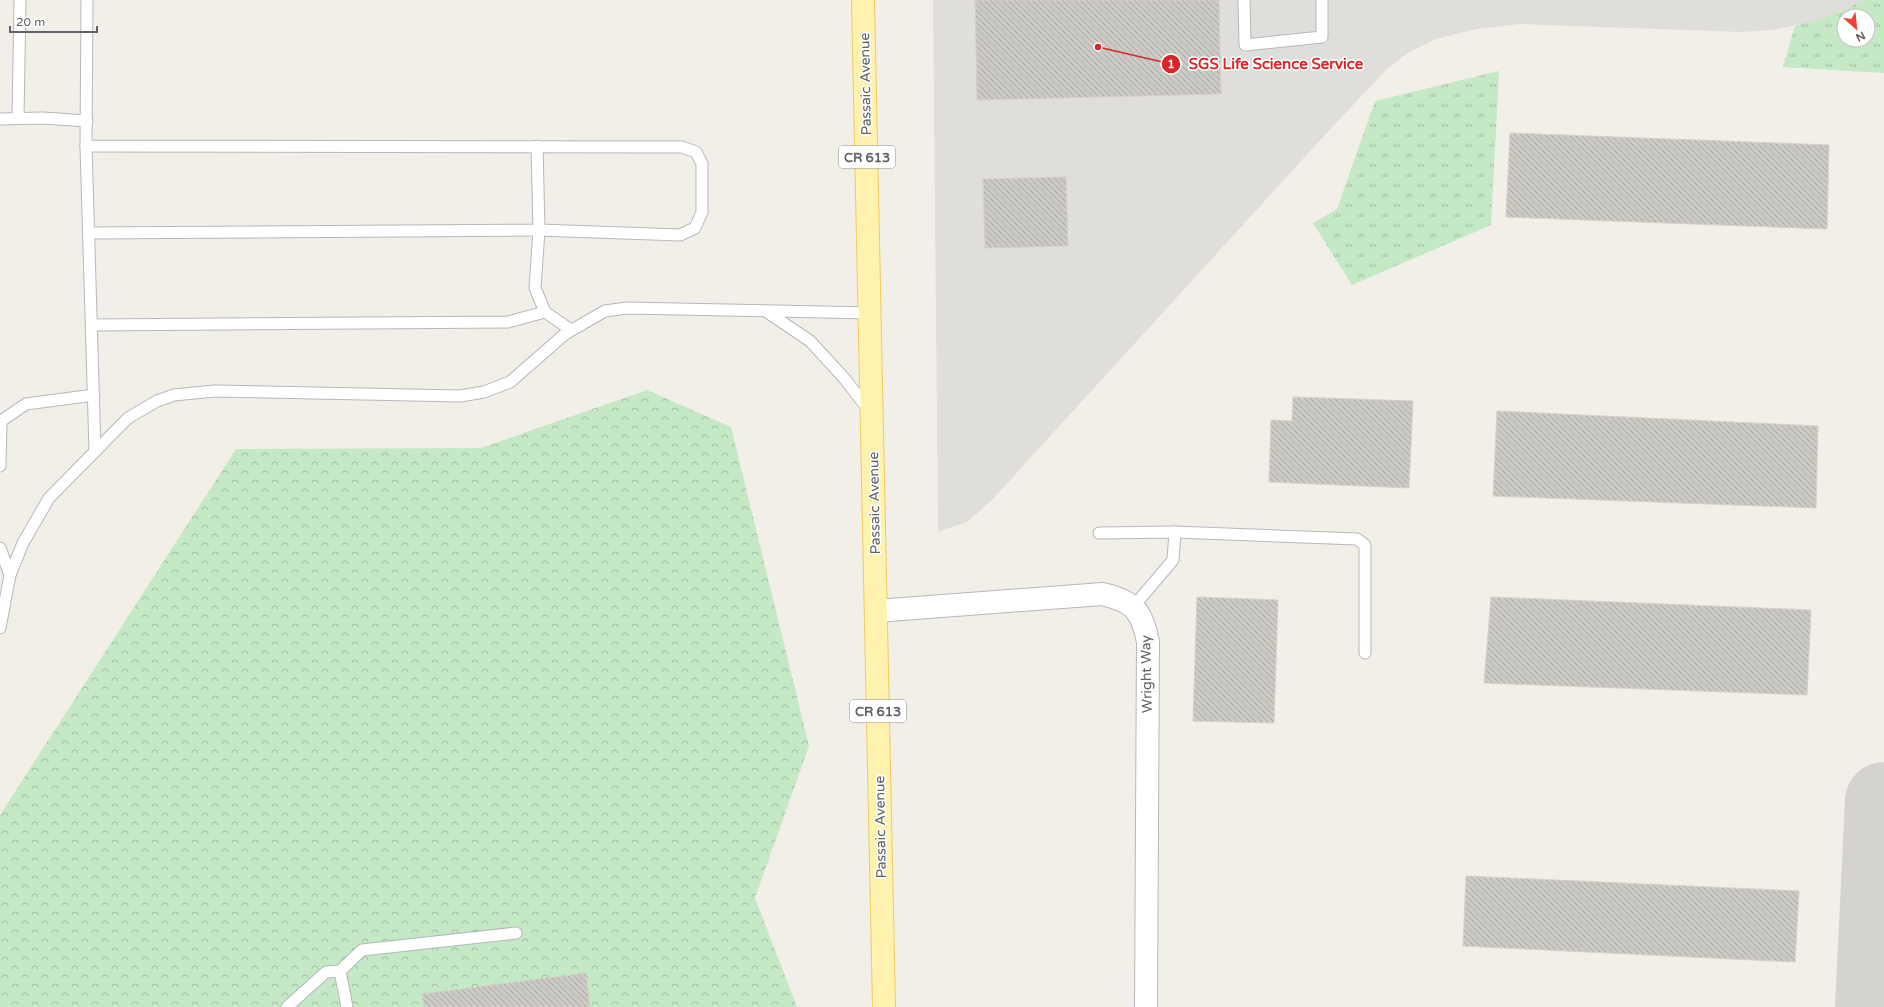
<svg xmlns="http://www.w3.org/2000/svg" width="1884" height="1007" viewBox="0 0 1884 1007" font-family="'Varela Round',sans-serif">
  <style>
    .industrial { fill: #e0deda }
    .grass { fill: url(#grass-tufts); fill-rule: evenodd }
    .forest { fill: url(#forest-crowns) }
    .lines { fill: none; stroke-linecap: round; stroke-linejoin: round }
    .taxiway { stroke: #d4d3d0; stroke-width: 78 }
    .building { fill: url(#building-back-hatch); stroke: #d6d1c6 }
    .lane-casing { stroke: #b5b8bc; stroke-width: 13 }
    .street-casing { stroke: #b5b8bc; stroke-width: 24 }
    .primary-casing { stroke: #f2c960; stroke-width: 24 }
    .lane { stroke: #fff; stroke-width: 11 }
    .street { stroke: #fff; stroke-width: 22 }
    .primary { stroke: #fff2af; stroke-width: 22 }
    .labels { text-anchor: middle; stroke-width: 3; stroke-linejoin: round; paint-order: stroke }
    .shield { fill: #fff; stroke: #8f9295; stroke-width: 1 }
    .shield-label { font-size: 13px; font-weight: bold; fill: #5f6368 }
    .street-label { font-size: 14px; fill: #5f6368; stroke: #fff }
    .leader { fill: none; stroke: #d62828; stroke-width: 1.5 }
    .callout-dot { fill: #d62828; stroke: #fff; stroke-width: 1.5 }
    .mark-label { font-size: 12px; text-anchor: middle; font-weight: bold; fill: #fff }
    .callout-label { font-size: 15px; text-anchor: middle; font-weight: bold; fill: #d62828; stroke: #fff; stroke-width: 3; stroke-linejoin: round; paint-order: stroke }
  </style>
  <defs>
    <pattern id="grass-tufts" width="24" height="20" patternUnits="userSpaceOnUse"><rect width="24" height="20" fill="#c5e8c5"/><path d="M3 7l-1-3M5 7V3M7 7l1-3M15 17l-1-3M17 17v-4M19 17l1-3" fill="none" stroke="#a3c0a4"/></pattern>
    <pattern id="forest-crowns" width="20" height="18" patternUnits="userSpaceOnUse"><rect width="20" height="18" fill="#c5e8c5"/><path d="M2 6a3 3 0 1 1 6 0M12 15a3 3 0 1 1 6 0" fill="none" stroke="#a3c0a4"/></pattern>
    <pattern id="building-back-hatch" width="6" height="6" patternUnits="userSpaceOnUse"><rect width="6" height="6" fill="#cccac5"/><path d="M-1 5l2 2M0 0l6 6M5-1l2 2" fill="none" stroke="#a9a8a4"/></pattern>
  </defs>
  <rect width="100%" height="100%" fill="#f1efe8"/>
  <path class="industrial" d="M 933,0 L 1864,0 L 1837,13 L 1806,23 L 1773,30 L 1741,32 L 1520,24 L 1477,29 L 1436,39 L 1409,52 L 1386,70 L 1323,137 L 991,501 L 967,522 L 938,532 Z"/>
  <g class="grass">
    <path d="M 1864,0 L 1884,0 L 1884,73 L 1783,67 L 1795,26 L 1837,13 ZM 1844,16 L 1868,16 L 1868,40 L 1844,40 Z"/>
    <path d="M 1499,71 L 1491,225 L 1352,285 L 1313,223 L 1337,209 L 1375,101 Z"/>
  </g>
  <path class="forest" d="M 647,390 L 731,427 L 809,746 L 755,898 L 797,1007 L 0,1007 L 0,815 L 236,449 L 481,448 Z"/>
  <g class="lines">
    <path class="taxiway" d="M 1874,1007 L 1884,801"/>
  </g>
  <g class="building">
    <path d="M 975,0 L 1219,0 L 1221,94 L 977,100 Z"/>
    <path d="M 1510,133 L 1829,145 L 1827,229 L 1506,217 Z"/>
    <path d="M 1066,177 L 1068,246 L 985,248 L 983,179 Z"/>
    <path d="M 1293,397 L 1413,401 L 1409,488 L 1269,482 L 1271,420 L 1292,421 Z"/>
    <path d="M 1497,411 L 1818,426 L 1816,508 L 1493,496 Z"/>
    <path d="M 1197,597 L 1278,600 L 1274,723 L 1193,721 Z"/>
    <path d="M 1491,597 L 1811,610 L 1807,695 L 1484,683 Z"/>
    <path d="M 1466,876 L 1799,891 L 1795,962 L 1463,946 Z"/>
    <path d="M 586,973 L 590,1007 L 424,1007 L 422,994 Z"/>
  </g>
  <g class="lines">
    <g class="lane-casing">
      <g id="lane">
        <path d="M 87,0 L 86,146 L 682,147 L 696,152 L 702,164 L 702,212 L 695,228 L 680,235 L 539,230 L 535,288 L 545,312 L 571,330"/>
        <path d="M 1244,0 L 1245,45 L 1322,37 L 1322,0"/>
        <path d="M 18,118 L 20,0"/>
        <path d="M 0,119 L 43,118 L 87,121"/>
        <path d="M 86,146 L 95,451"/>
        <path d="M 89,233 L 539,230 L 537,146"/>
        <path d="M 767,312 L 810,341 L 844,378 L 869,410"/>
        <path d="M 92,325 L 508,322 L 545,312"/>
        <path d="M 0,466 L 1,421 L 26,404 L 94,395"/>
        <path d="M 1175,532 L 1357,539 L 1365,545 L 1365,653"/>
        <path d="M 1099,533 L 1175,532 L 1173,560 L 1134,606"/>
        <path d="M 0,548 L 10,575"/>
        <path d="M 0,628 L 10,575 L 23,543 L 49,498 L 128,418 L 157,401 L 174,395 L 215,391 L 460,396 L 484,392 L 510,382 L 565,334 L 605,311 L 627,308 L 871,313"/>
        <path d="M 340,971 L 362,950 L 516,933"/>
        <path d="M 287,1007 L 326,972 L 340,971 L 347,1007"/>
      </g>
    </g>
    <g class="street-casing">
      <path id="street" d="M 876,611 L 1102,594 C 1133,601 1142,610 1148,642 L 1146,1007"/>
    </g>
    <g class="primary-casing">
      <path id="primary" d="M 863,0 L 884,1007"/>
    </g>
    <use href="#lane" class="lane"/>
    <use href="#street" class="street"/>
    <use href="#primary" class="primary"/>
  </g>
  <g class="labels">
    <g class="shield">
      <rect x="839" y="146" width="56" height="22" rx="3"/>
      <rect x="850" y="700" width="56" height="22" rx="3"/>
    </g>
    <g class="shield-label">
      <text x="867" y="162">CR 613</text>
      <text x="878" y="716">CR 613</text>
    </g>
    <g class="street-label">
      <text transform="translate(865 84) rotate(-91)" y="5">Passaic Avenue</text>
      <text transform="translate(874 503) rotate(-91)" y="5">Passaic Avenue</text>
      <text transform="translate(1146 674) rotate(-91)" y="5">Wright Way</text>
      <text transform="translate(880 827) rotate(-91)" y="5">Passaic Avenue</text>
    </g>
  </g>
  <path class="leader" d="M1098 47L1171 64"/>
  <g class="callout-dot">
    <circle cx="1098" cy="47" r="4"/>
    <circle cx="1171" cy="64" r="10"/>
  </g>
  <g class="mark-label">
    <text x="1171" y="68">1</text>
  </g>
  <g class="callout-label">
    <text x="1276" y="69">SGS Life Science Service</text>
  </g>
  <g transform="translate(1856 28) rotate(153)"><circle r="19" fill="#ffffff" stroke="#bfc1c3"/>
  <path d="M0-3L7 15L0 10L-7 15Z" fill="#ea4335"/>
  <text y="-6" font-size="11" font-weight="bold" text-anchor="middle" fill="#5f6368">N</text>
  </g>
  <path d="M10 26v6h87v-6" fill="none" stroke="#5f6368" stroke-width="2"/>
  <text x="16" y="26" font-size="12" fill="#5f6368" stroke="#ffffff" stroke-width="3" paint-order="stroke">20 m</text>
</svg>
